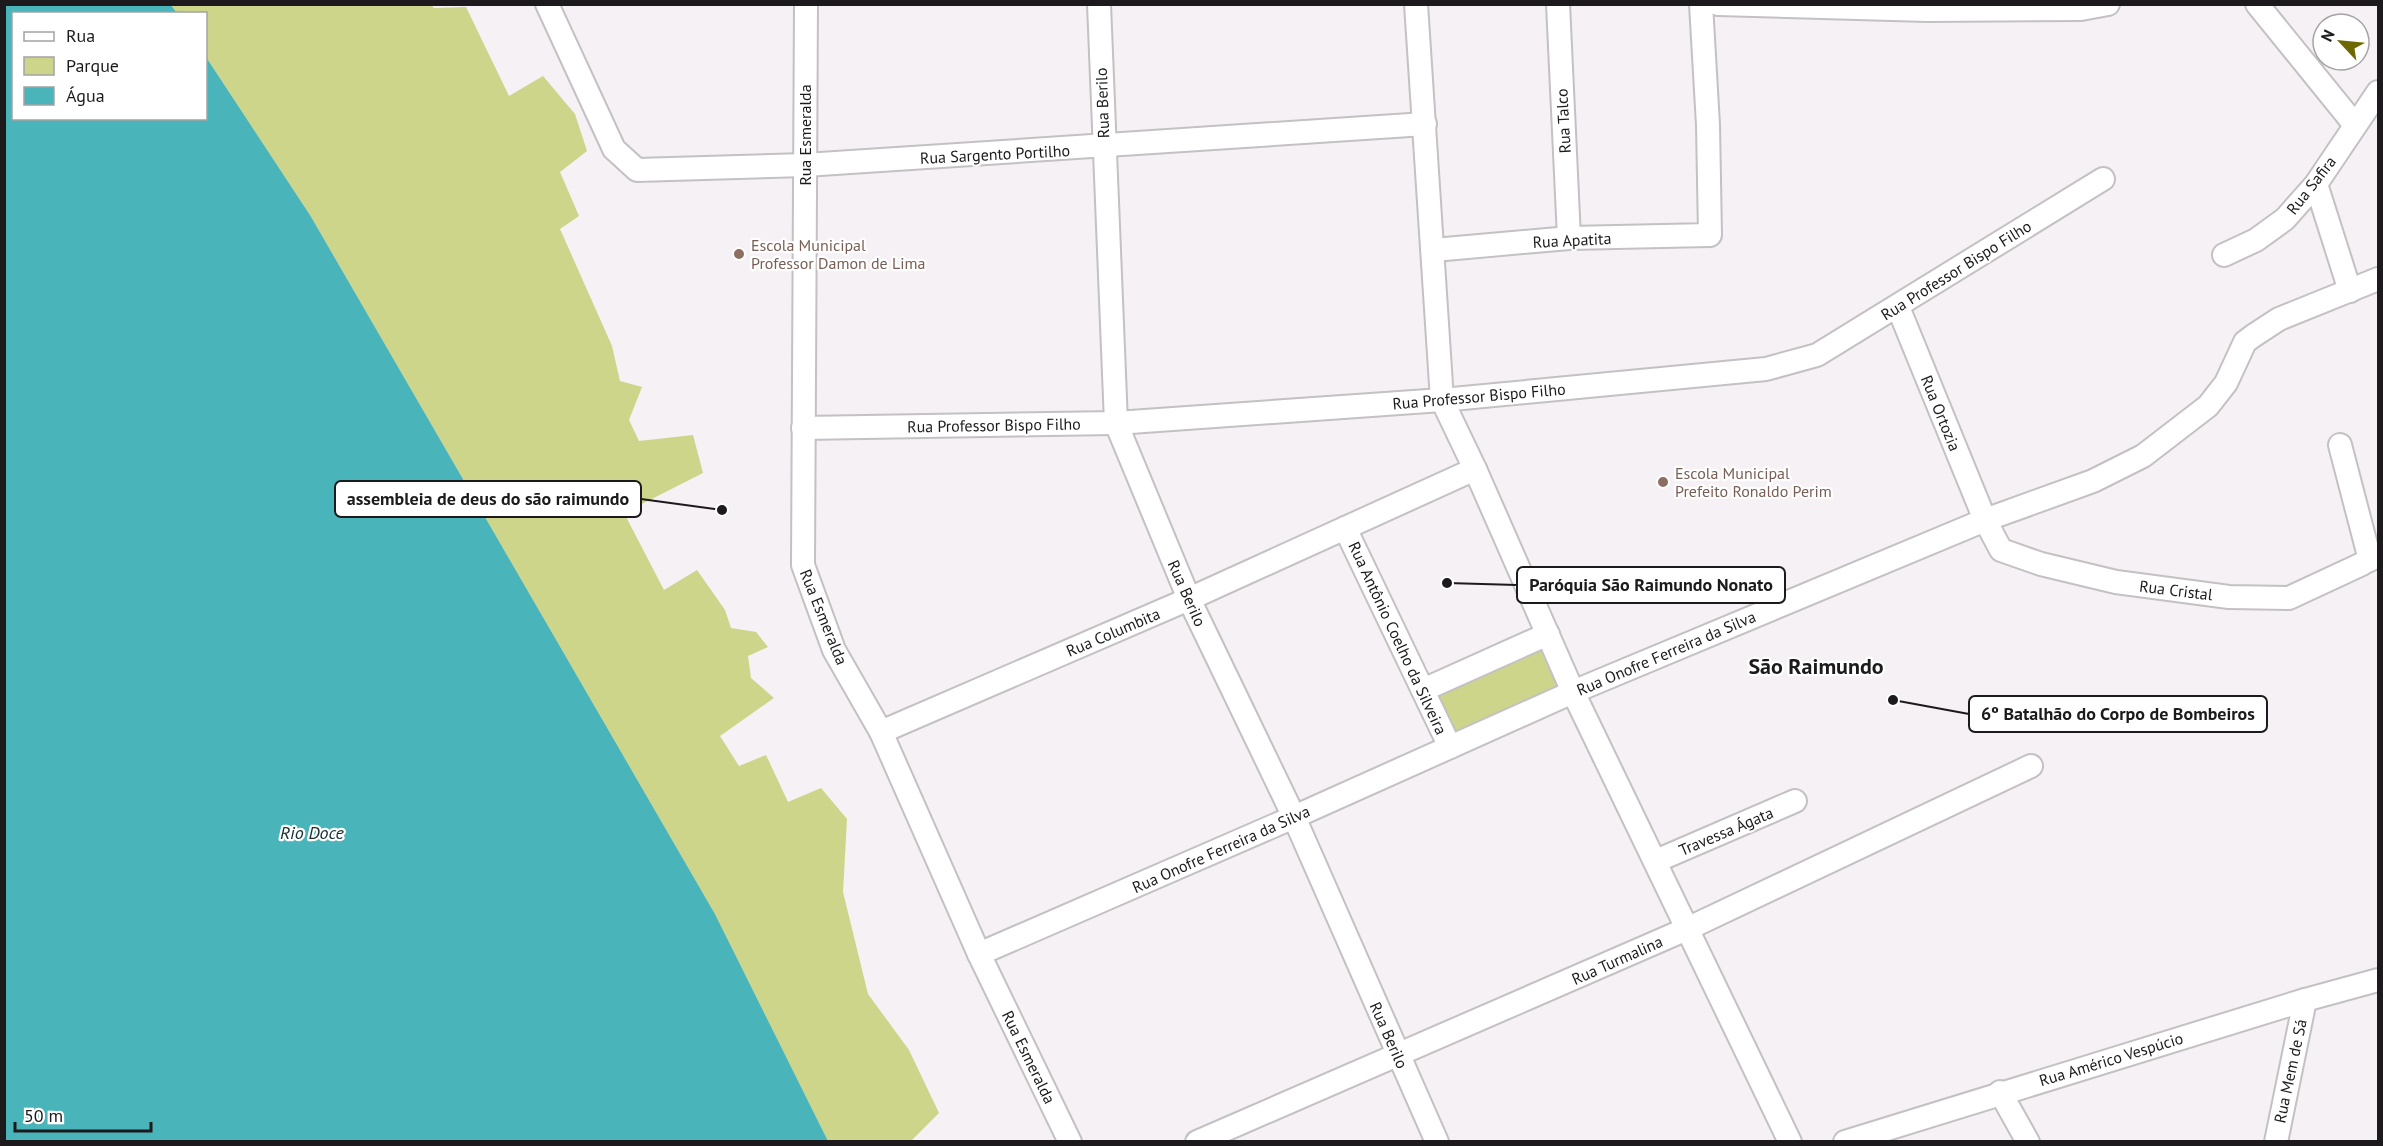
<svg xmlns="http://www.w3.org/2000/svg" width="2383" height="1146" viewBox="0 0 2383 1146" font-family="'PT Sans',sans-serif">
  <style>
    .green { fill: #cdd58a }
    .water { fill: #49b4b9 }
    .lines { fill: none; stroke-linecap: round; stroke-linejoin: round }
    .minor-casing { stroke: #c4c0c4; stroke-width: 26 }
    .minor { stroke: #fff; stroke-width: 22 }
    .education-dot { fill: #8d6e63; stroke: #fff; stroke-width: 2 }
    .labels { text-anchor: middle; stroke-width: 4.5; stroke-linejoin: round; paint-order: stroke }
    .street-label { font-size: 16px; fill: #1c1a1c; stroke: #fff }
    .education-label { font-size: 16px; fill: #785e54; stroke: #fff; text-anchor: start }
    .water-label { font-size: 18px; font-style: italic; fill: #162e2f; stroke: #fff }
    .district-label { font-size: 22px; font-weight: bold; fill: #1c1a1c; stroke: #fff }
    .leader { fill: none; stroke: #1c1a1c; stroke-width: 2 }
    .callout-dot { fill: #1c1a1c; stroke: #fff; stroke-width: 2 }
    .callout { fill: #fff; stroke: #1c1a1c; stroke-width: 2 }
    .callout-label { font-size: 18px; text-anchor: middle; font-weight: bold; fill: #1c1a1c }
  </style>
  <rect width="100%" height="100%" fill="#f5f1f5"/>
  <g class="green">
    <path d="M 430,4 L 434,8 L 466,7 L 509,96 L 543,76 L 575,114 L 587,151 L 560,172 L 579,216 L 560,229 L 612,346 L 620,381 L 642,387 L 629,420 L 639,441 L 693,435 L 703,473 L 624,513 L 664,590 L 697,570 L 725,610 L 731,628 L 756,632 L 768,647 L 748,656 L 751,678 L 774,698 L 720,736 L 739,766 L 766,755 L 788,802 L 821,788 L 847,819 L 843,892 L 868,994 L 909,1050 L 939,1113 L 911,1141 L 828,1141 L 715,914 L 310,215 L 206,57 L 206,14 L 177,13 L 171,5 Z"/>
    <path d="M 1538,644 L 1560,693 L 1451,743 L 1426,692 Z"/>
  </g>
  <path class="water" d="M 5,4 L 171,5 L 177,13 L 14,14 L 14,118 L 206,118 L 206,57 L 310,215 L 715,914 L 828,1141 L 5,1141 Z"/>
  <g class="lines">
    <g class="minor-casing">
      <g id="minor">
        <path d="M 547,4 L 614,149 L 637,170 L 805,165 L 1425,124"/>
        <path d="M 806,4 L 803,565 L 834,650 L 881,732 L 979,954 L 1070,1142"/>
        <path d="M 1099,4 L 1116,423 L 1189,599 L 1294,817 L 1437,1142"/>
        <path d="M 1416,4 L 1442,400 L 1475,469 L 1573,692 L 1790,1142"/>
        <path d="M 1558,4 L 1569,238"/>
        <path d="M 1718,4 L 1927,10 L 2081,9 L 2108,4"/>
        <path d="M 2257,4 L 2355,125"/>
        <path d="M 2316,184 L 2350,291"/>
        <path d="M 1434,250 L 1569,238 L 1710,235 L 1708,125 L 1701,4"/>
        <path d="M 2224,255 L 2256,240 L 2285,219 L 2316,184 L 2378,92"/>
        <path d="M 1898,307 L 1985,520 L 2001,550 L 2041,564 L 2116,582 L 2229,597 L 2289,598 L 2362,564 L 2378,554"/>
        <path d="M 803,428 L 1116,423 L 1442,400 L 1766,369 L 1817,355 L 2103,179"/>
        <path d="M 2340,445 L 2370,560"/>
        <path d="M 1345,528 L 1450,747"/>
        <path d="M 1423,690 L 1548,634"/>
        <path d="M 881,732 L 1189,599 L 1475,469"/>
        <path d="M 1656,861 L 1795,801"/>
        <path d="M 979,954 L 1294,817 L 1573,692 L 1985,520 L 2093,481 L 2143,456 L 2208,406 L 2226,383 L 2245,342 L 2253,336 L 2279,319 L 2378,279"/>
        <path d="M 2000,1092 L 2028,1142"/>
        <path d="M 1197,1142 L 1689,928 L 2031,766"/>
        <path d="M 1845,1142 L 2305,1000 L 2378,980"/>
        <path d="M 2276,1142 L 2305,1000"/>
      </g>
    </g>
    <use href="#minor" class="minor"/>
  </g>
  <g class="education-dot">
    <circle cx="739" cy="254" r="6"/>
    <circle cx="1663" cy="482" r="6"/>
  </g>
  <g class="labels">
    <g class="street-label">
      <text transform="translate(1102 103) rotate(-92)" y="6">Rua Berilo</text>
      <text transform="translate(1563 121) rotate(-93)" y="6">Rua Talco</text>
      <text transform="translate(805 135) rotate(-90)" y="6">Rua Esmeralda</text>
      <text transform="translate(995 154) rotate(-3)" y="6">Rua Sargento Portilho</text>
      <text transform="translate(2311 185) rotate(-52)" y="6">Rua Safira</text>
      <text transform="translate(1572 240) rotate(-3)" y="6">Rua Apatita</text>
      <text transform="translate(1956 270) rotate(-32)" y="6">Rua Professor Bispo Filho</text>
      <text transform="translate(1479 396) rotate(-5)" y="6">Rua Professor Bispo Filho</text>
      <text transform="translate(1941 413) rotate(68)" y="6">Rua Ortozia</text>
      <text transform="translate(994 425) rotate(-1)" y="6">Rua Professor Bispo Filho</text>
      <text transform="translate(2176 590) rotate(7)" y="6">Rua Cristal</text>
      <text transform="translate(1187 593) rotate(66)" y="6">Rua Berilo</text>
      <text transform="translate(824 617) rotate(68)" y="6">Rua Esmeralda</text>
      <text transform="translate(1113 632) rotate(-23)" y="6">Rua Columbita</text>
      <text transform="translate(1398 638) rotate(65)" y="6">Rua Antônio Coelho da Silveira</text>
      <text transform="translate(1666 653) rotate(-23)" y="6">Rua Onofre Ferreira da Silva</text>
      <text transform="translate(1726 831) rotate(-23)" y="6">Travessa Ágata</text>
      <text transform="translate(1221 849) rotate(-24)" y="6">Rua Onofre Ferreira da Silva</text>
      <text transform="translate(1617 960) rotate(-24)" y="6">Rua Turmalina</text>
      <text transform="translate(1389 1035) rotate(66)" y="6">Rua Berilo</text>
      <text transform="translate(1029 1057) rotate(64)" y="6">Rua Esmeralda</text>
      <text transform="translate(2111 1059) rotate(-17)" y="6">Rua Américo Vespúcio</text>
      <text transform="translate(2290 1071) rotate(-78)" y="6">Rua Mem de Sá</text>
    </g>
    <g class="education-label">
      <text x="751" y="251">Escola Municipal<tspan x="751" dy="18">Professor Damon de Lima</tspan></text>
      <text x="1675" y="479">Escola Municipal<tspan x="1675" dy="18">Prefeito Ronaldo Perim</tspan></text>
    </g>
    <g class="water-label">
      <text x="312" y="839">Rio Doce</text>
    </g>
    <g class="district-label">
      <text x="1816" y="674">São Raimundo</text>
    </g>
  </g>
  <path class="leader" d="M722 510L641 499M1447 583L1517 585M1893 700L1969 714"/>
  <g class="callout-dot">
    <circle cx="722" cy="510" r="6"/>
    <circle cx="1447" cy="583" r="6"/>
    <circle cx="1893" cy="700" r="6"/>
  </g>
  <g class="callout">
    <rect x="335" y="481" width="306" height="36" rx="6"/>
    <rect x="1517" y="567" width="268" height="36" rx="6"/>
    <rect x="1969" y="696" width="298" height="36" rx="6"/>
  </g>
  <g class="callout-label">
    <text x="488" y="505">assembleia de deus do são raimundo</text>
    <text x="1651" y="591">Paróquia São Raimundo Nonato</text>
    <text x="2118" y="720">6º Batalhão do Corpo de Bombeiros</text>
  </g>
  <rect width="2383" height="1146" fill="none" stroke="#1c1a1c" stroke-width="12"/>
  <rect x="12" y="12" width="195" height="108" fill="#ffffff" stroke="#a4a3a4" stroke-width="1.5"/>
  <rect x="24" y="32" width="30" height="9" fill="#ffffff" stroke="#a4a3a4" stroke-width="1.5"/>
  <text x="66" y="42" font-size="18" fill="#1c1a1c">Rua</text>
  <rect x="24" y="57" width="30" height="18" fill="#cdd58a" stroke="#a4a3a4" stroke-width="1.5"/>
  <text x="66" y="72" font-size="18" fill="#1c1a1c">Parque</text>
  <rect x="24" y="87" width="30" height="18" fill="#49b4b9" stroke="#a4a3a4" stroke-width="1.5"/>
  <text x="66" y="102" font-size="18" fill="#1c1a1c">Água</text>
  <g transform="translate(2341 42) rotate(296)"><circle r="28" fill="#ffffff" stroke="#a4a3a4" stroke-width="1.5"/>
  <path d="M0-4.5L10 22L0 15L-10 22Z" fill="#6e6800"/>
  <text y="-9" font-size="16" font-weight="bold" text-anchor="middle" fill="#1c1a1c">N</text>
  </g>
  <path d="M15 1122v9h136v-9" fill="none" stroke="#1c1a1c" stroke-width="3"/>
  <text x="24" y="1122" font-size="18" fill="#1c1a1c" stroke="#ffffff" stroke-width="4.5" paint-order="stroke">50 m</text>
</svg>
